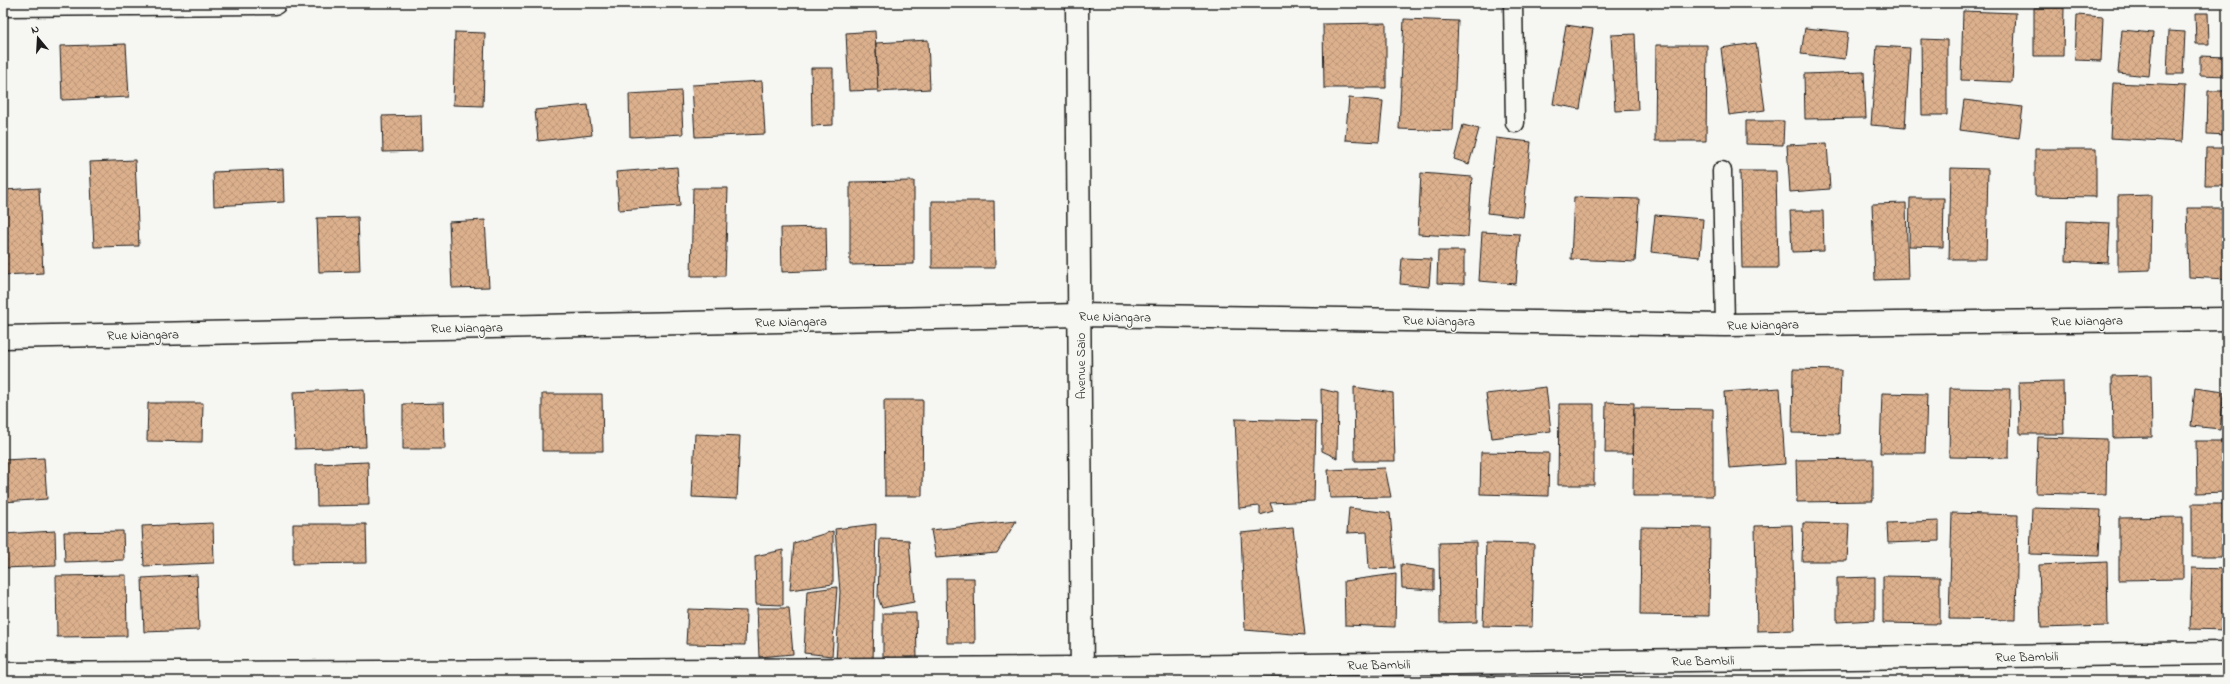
<svg xmlns="http://www.w3.org/2000/svg" width="2230" height="684" viewBox="0 0 2230 684" font-family="'Indie Flower',sans-serif">
  <style>
    .building { fill: url(#building-cross-hatch); stroke: #1c1c1c }
    .lines { fill: none; stroke-linecap: round; stroke-linejoin: round }
    .service-casing { stroke: #1c1c1c; stroke-width: 21 }
    .minor-casing { stroke: #1c1c1c; stroke-width: 25 }
    .service { stroke: #f6f6f2; stroke-width: 18 }
    .minor { stroke: #f6f6f2; stroke-width: 22 }
    .labels { text-anchor: middle; stroke-width: 3; stroke-linejoin: round; paint-order: stroke }
    .street-label { font-size: 13px; fill: #1c1c1c; stroke: #f6f6f2 }
  </style>
  <defs>
    <pattern id="building-cross-hatch" width="8" height="8" patternUnits="userSpaceOnUse"><rect width="8" height="8" fill="#dcb08d"/><path d="M0 0l8 8M0 8l8-8" fill="none" stroke="#bc9779"/></pattern>
  </defs>
  <rect width="100%" height="100%" fill="#f6f6f2"/>
  <filter id="ink" filterUnits="userSpaceOnUse"><feTurbulence type="fractalNoise" baseFrequency=".025" numOctaves="2"/><feDisplacementMap in="SourceGraphic" scale="8" xChannelSelector="R" yChannelSelector="G"/><feConvolveMatrix kernelMatrix="1 2 1 2 8 2 1 2 1" color-interpolation-filters="sRGB"/></filter>
  <g filter="url(#ink)">
    <g class="building">
      <path d="M 2034,8 L 2064,8 L 2063,56 L 2034,56 Z"/>
      <path d="M 1963,11 L 2016,13 L 2012,82 L 1961,80 Z"/>
      <path d="M 2195,13 L 2208,13 L 2209,44 L 2196,44 Z"/>
      <path d="M 2077,15 L 2103,17 L 2101,61 L 2075,60 Z"/>
      <path d="M 1404,19 L 1458,21 L 1453,131 L 1399,129 Z"/>
      <path d="M 1386,23 L 1386,88 L 1324,88 L 1323,24 Z"/>
      <path d="M 1566,25 L 1593,29 L 1580,109 L 1553,104 Z"/>
      <path d="M 1805,28 L 1848,32 L 1845,59 L 1801,54 Z"/>
      <path d="M 2122,30 L 2153,33 L 2149,76 L 2118,73 Z"/>
      <path d="M 875,31 L 878,90 L 849,91 L 846,33 Z"/>
      <path d="M 2169,31 L 2185,32 L 2183,74 L 2167,74 Z"/>
      <path d="M 455,32 L 485,33 L 483,106 L 453,105 Z"/>
      <path d="M 1635,34 L 1638,110 L 1615,111 L 1611,35 Z"/>
      <path d="M 1921,39 L 1947,40 L 1947,115 L 1922,115 Z"/>
      <path d="M 928,40 L 930,89 L 878,92 L 876,43 Z"/>
      <path d="M 1756,43 L 1765,110 L 1729,115 L 1721,48 Z"/>
      <path d="M 126,44 L 129,97 L 62,100 L 60,46 Z"/>
      <path d="M 1656,45 L 1707,45 L 1706,141 L 1655,141 Z"/>
      <path d="M 1877,46 L 1910,48 L 1905,128 L 1871,125 Z"/>
      <path d="M 2200,56 L 2227,57 L 2227,76 L 2200,75 Z"/>
      <path d="M 811,68 L 833,68 L 833,125 L 812,126 Z"/>
      <path d="M 1864,72 L 1866,118 L 1805,119 L 1804,74 Z"/>
      <path d="M 762,81 L 765,134 L 695,137 L 692,85 Z"/>
      <path d="M 2113,83 L 2185,86 L 2182,142 L 2110,138 Z"/>
      <path d="M 681,91 L 683,134 L 630,137 L 629,94 Z"/>
      <path d="M 2208,91 L 2227,91 L 2227,135 L 2207,134 Z"/>
      <path d="M 1349,98 L 1383,101 L 1379,142 L 1345,140 Z"/>
      <path d="M 1964,100 L 2023,107 L 2019,138 L 1960,130 Z"/>
      <path d="M 588,105 L 592,135 L 538,141 L 535,110 Z"/>
      <path d="M 421,115 L 422,151 L 383,152 L 382,116 Z"/>
      <path d="M 1746,121 L 1784,121 L 1783,145 L 1746,144 Z"/>
      <path d="M 1463,125 L 1479,129 L 1469,164 L 1454,159 Z"/>
      <path d="M 1496,138 L 1531,142 L 1523,217 L 1487,213 Z"/>
      <path d="M 1827,143 L 1830,189 L 1790,192 L 1787,145 Z"/>
      <path d="M 2206,148 L 2227,148 L 2227,186 L 2205,186 Z"/>
      <path d="M 2035,149 L 2096,149 L 2096,197 L 2035,196 Z"/>
      <path d="M 135,160 L 139,246 L 94,247 L 90,162 Z"/>
      <path d="M 677,167 L 680,206 L 619,210 L 616,172 Z"/>
      <path d="M 1951,168 L 1988,169 L 1986,259 L 1949,259 Z"/>
      <path d="M 283,169 L 284,202 L 214,206 L 213,172 Z"/>
      <path d="M 1740,171 L 1776,171 L 1778,268 L 1742,268 Z"/>
      <path d="M 1421,173 L 1472,177 L 1468,237 L 1418,234 Z"/>
      <path d="M 914,181 L 914,264 L 850,265 L 850,182 Z"/>
      <path d="M 39,188 L 43,273 L 3,275 L 3,190 Z"/>
      <path d="M 693,188 L 728,188 L 725,276 L 691,276 Z"/>
      <path d="M 2151,195 L 2150,270 L 2118,271 L 2118,196 Z"/>
      <path d="M 1574,197 L 1639,199 L 1635,262 L 1571,259 Z"/>
      <path d="M 1910,198 L 1944,198 L 1943,247 L 1909,246 Z"/>
      <path d="M 932,201 L 994,201 L 995,268 L 932,268 Z"/>
      <path d="M 1906,203 L 1908,279 L 1875,280 L 1872,204 Z"/>
      <path d="M 2187,208 L 2227,208 L 2227,279 L 2189,277 Z"/>
      <path d="M 1790,211 L 1823,211 L 1824,251 L 1792,252 Z"/>
      <path d="M 1655,215 L 1703,219 L 1700,257 L 1651,252 Z"/>
      <path d="M 358,217 L 360,271 L 319,272 L 317,218 Z"/>
      <path d="M 485,220 L 489,287 L 452,288 L 449,222 Z"/>
      <path d="M 2067,221 L 2110,223 L 2108,263 L 2066,261 Z"/>
      <path d="M 826,227 L 827,270 L 782,272 L 781,228 Z"/>
      <path d="M 1482,232 L 1520,234 L 1516,284 L 1479,281 Z"/>
      <path d="M 1438,251 L 1464,251 L 1464,284 L 1437,283 Z"/>
      <path d="M 1402,258 L 1431,259 L 1429,287 L 1400,284 Z"/>
      <path d="M 1793,369 L 1841,370 L 1839,434 L 1792,433 Z"/>
      <path d="M 2151,375 L 2152,437 L 2113,438 L 2112,376 Z"/>
      <path d="M 2063,381 L 2064,434 L 2020,434 L 2019,382 Z"/>
      <path d="M 1354,387 L 1393,393 L 1395,461 L 1355,461 Z"/>
      <path d="M 1546,387 L 1551,431 L 1492,438 L 1486,394 Z"/>
      <path d="M 1780,388 L 1785,464 L 1729,468 L 1724,392 Z"/>
      <path d="M 1950,388 L 2010,389 L 2009,458 L 1949,457 Z"/>
      <path d="M 2195,388 L 2224,392 L 2220,429 L 2191,426 Z"/>
      <path d="M 364,389 L 366,447 L 295,449 L 293,392 Z"/>
      <path d="M 1321,389 L 1338,393 L 1337,458 L 1322,451 Z"/>
      <path d="M 1882,393 L 1927,394 L 1925,453 L 1880,453 Z"/>
      <path d="M 542,394 L 602,394 L 603,451 L 542,451 Z"/>
      <path d="M 884,400 L 923,400 L 922,496 L 885,496 Z"/>
      <path d="M 1606,402 L 1634,403 L 1633,453 L 1605,453 Z"/>
      <path d="M 148,403 L 203,403 L 202,442 L 147,441 Z"/>
      <path d="M 444,403 L 445,449 L 403,449 L 403,404 Z"/>
      <path d="M 1559,404 L 1594,404 L 1594,485 L 1558,485 Z"/>
      <path d="M 1634,408 L 1713,409 L 1713,496 L 1633,496 Z"/>
      <path d="M 1235,419 L 1316,421 L 1314,501 L 1270,503 L 1273,511 L 1260,515 L 1260,506 L 1239,508 Z"/>
      <path d="M 695,434 L 740,436 L 737,499 L 692,497 Z"/>
      <path d="M 2038,437 L 2107,439 L 2106,495 L 2036,493 Z"/>
      <path d="M 2196,441 L 2227,441 L 2227,492 L 2197,493 Z"/>
      <path d="M 1481,452 L 1549,453 L 1548,496 L 1480,494 Z"/>
      <path d="M 44,458 L 47,499 L 3,502 L 3,460 Z"/>
      <path d="M 1873,459 L 1873,501 L 1797,502 L 1796,460 Z"/>
      <path d="M 368,462 L 369,505 L 317,506 L 316,464 Z"/>
      <path d="M 1385,468 L 1391,497 L 1330,498 L 1328,470 Z"/>
      <rect x="2192" y="504" width="35" height="53"/>
      <path d="M 1349,508 L 1390,513 L 1395,568 L 1369,569 L 1367,532 L 1347,533 Z"/>
      <path d="M 2032,508 L 2101,510 L 2099,556 L 2030,554 Z"/>
      <path d="M 1952,513 L 2018,515 L 2016,620 L 1949,619 Z"/>
      <path d="M 2183,517 L 2183,579 L 2119,580 L 2119,518 Z"/>
      <path d="M 1016,521 L 997,553 L 936,558 L 931,530 Z"/>
      <path d="M 1939,521 L 1939,541 L 1888,543 L 1887,523 Z"/>
      <path d="M 213,523 L 214,563 L 144,566 L 142,526 Z"/>
      <path d="M 1803,523 L 1849,524 L 1847,561 L 1802,561 Z"/>
      <path d="M 293,524 L 366,524 L 367,563 L 293,564 Z"/>
      <path d="M 876,524 L 873,661 L 836,662 L 840,592 L 835,529 Z"/>
      <path d="M 1792,525 L 1795,630 L 1757,631 L 1755,526 Z"/>
      <path d="M 1641,527 L 1710,528 L 1709,616 L 1640,615 Z"/>
      <path d="M 1293,528 L 1305,635 L 1245,630 L 1241,533 Z"/>
      <path d="M 55,531 L 56,566 L 3,568 L 3,534 Z"/>
      <path d="M 123,531 L 124,560 L 65,562 L 64,532 Z"/>
      <path d="M 833,531 L 833,584 L 790,590 L 794,543 Z"/>
      <path d="M 880,539 L 909,540 L 914,602 L 882,608 L 878,597 Z"/>
      <path d="M 1476,542 L 1477,622 L 1440,623 L 1439,543 Z"/>
      <path d="M 1486,543 L 1534,544 L 1532,627 L 1483,626 Z"/>
      <path d="M 783,550 L 783,605 L 756,604 L 755,556 Z"/>
      <path d="M 2107,562 L 2108,626 L 2041,628 L 2039,565 Z"/>
      <path d="M 1401,564 L 1434,569 L 1434,590 L 1402,588 Z"/>
      <path d="M 2192,568 L 2227,569 L 2227,630 L 2190,629 Z"/>
      <path d="M 1396,574 L 1395,627 L 1345,625 L 1344,581 Z"/>
      <path d="M 126,575 L 127,636 L 57,637 L 56,576 Z"/>
      <path d="M 197,575 L 199,630 L 144,632 L 142,578 Z"/>
      <path d="M 1883,576 L 1940,577 L 1940,624 L 1883,623 Z"/>
      <path d="M 1875,577 L 1875,620 L 1837,622 L 1837,578 Z"/>
      <path d="M 946,578 L 974,578 L 975,643 L 947,643 Z"/>
      <path d="M 837,587 L 832,656 L 804,653 L 807,591 Z"/>
      <path d="M 757,608 L 789,608 L 793,654 L 759,657 Z"/>
      <path d="M 688,609 L 746,611 L 745,645 L 686,644 Z"/>
      <path d="M 883,613 L 916,613 L 917,659 L 883,657 Z"/>
      <rect x="2200" y="678" width="27" height="3"/>
      <path d="M 1874,679 L 1947,681 L 1874,681 Z"/>
    </g>
    <g class="lines">
      <g class="service-casing">
        <g id="service">
          <path d="M 1513,3 L 1515,123"/>
          <path d="M 1722,171 L 1725,325"/>
        </g>
      </g>
      <g class="minor-casing">
        <g id="minor">
          <path d="M 1077,3 L 1082,681"/>
          <path d="M 3,5 L 275,3"/>
          <path d="M 3,337 L 1080,315 L 1725,325 L 2227,319"/>
          <path d="M 3,674 L 1082,668 L 2227,653"/>
        </g>
      </g>
      <use href="#service" class="service"/>
      <use href="#minor" class="minor"/>
    </g>
  </g>
  <g class="labels">
    <g class="street-label">
      <text transform="translate(1115 316) rotate(1)" y="5">Rue Niangara</text>
      <text transform="translate(1439 320) rotate(1)" y="5">Rue Niangara</text>
      <text transform="translate(2087 320) rotate(-1)" y="5">Rue Niangara</text>
      <text transform="translate(791 321) rotate(-1)" y="5">Rue Niangara</text>
      <text transform="translate(1763 324) rotate(-1)" y="5">Rue Niangara</text>
      <text transform="translate(467 327) rotate(-1)" y="5">Rue Niangara</text>
      <text transform="translate(143 334) rotate(-1)" y="5">Rue Niangara</text>
      <text transform="translate(1080 366) rotate(-90)" y="5">Avenue Saio</text>
      <text transform="translate(2027 656) rotate(-1)" y="5">Rue Bambili</text>
      <text transform="translate(1703 660) rotate(-1)" y="5">Rue Bambili</text>
      <text transform="translate(1379 664) rotate(-1)" y="5">Rue Bambili</text>
    </g>
  </g>
  <rect width="2230" height="684" fill="none" stroke="#f6f6f2" stroke-width="16"/>
  <rect x="8" y="8" width="2214" height="668" fill="none" stroke="#1c1c1c" stroke-width="1.5" filter="url(#ink)"/>
  <g transform="translate(38 38) rotate(342)" stroke="#f6f6f2" stroke-width="3" paint-order="stroke">
  <path d="M0-3L7 15L0 10L-7 15Z" fill="#1c1c1c"/>
  <text y="-6" font-size="11" font-weight="bold" text-anchor="middle" fill="#1c1c1c">N</text>
  </g>
</svg>
